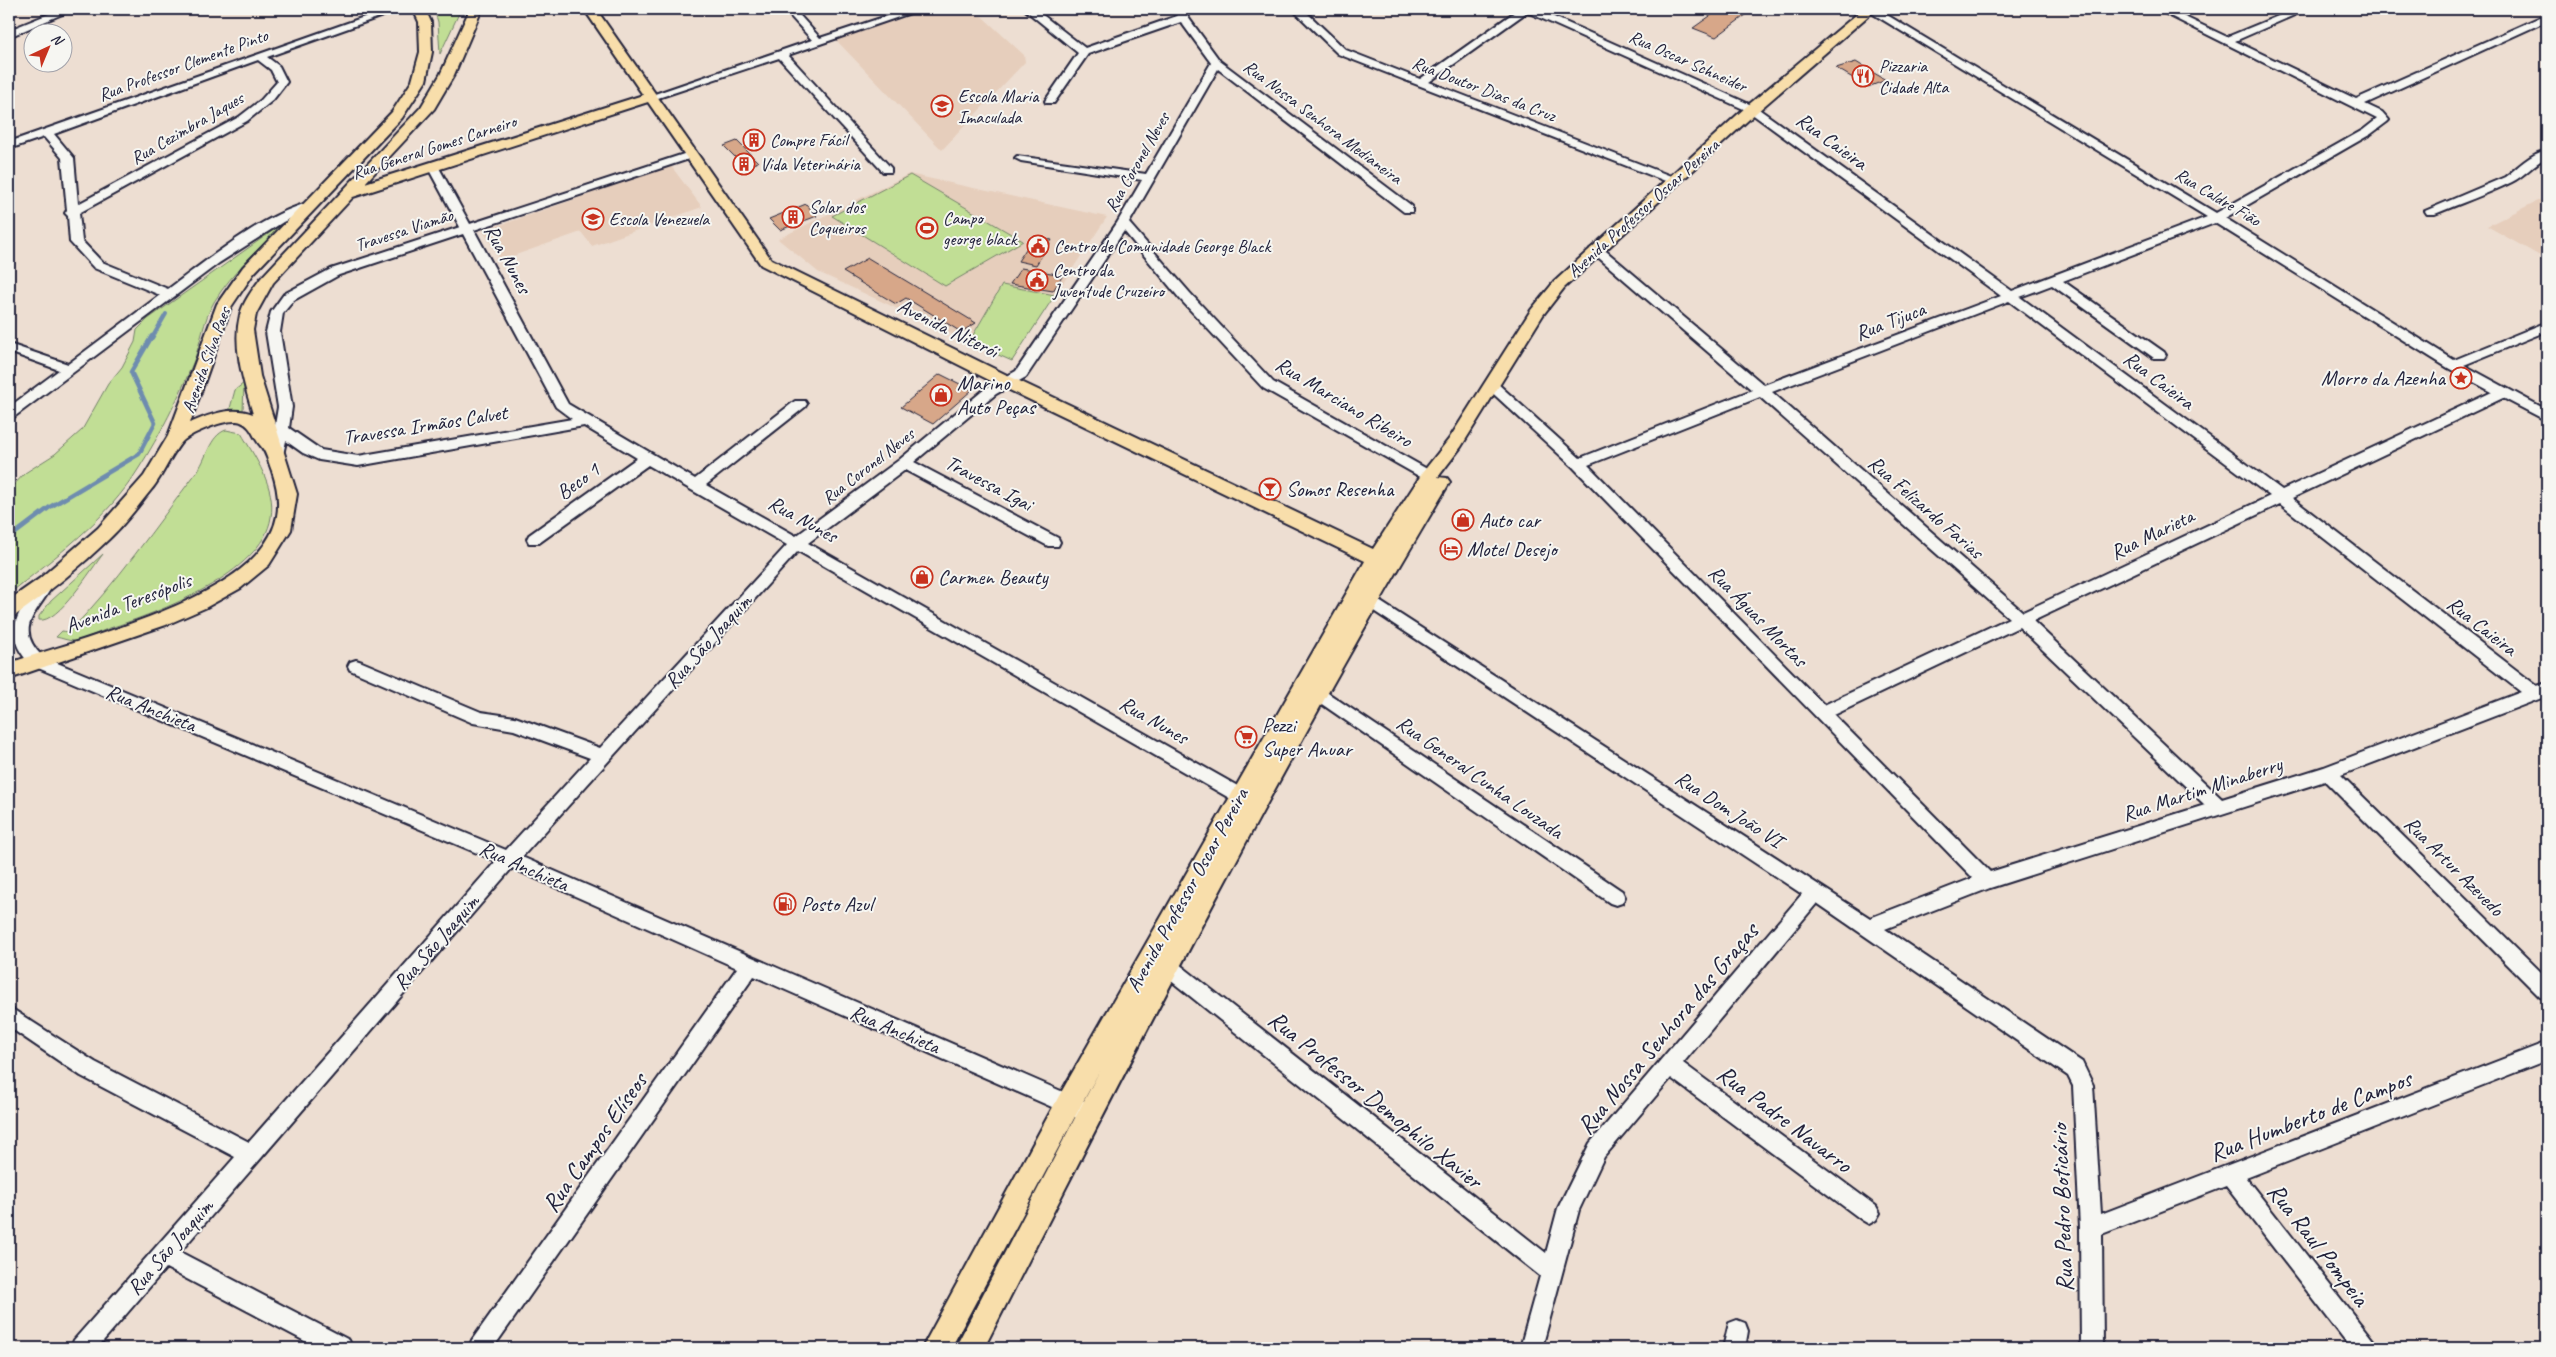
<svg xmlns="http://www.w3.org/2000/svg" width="2556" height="1357" viewBox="0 0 2556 1357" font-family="Caveat,sans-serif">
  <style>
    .built { fill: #e6cebc }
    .green { fill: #c1de95; stroke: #728068 }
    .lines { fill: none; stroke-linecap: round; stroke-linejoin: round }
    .stream-far1 { stroke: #6e8caf; stroke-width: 4 }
    .stream { stroke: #6e8caf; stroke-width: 4.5 }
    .building { fill: #d7a789; stroke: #22223b }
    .minor-casing { stroke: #22223b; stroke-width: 4 }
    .major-casing { stroke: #22223b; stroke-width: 4 }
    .minor { fill: #f6f6f2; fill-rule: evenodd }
    .major { fill: #f8deab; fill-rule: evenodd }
    .labels { text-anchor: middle; stroke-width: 4; stroke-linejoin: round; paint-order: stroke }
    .far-street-label { font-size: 18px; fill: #22223b; stroke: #f6f6f2 }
    .far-poi-label { font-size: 18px; fill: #22223b; stroke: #f6f6f2; text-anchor: start }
    .street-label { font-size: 21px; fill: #22223b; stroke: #f6f6f2 }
    .poi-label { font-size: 21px; fill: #22223b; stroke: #f6f6f2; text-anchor: start }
    .near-street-label { font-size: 25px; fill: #22223b; stroke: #f6f6f2 }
  </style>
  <rect width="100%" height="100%" fill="#edded2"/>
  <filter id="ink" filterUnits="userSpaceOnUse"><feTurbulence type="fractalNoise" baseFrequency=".02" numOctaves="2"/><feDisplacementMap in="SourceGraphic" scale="10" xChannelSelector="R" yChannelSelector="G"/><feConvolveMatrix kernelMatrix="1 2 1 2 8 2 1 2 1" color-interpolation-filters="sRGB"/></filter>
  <g filter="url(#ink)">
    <g class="built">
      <path d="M 930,9 L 974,9 L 1024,55 L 1025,62 L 942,150 L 836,40 Z"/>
      <path d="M 671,166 L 702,207 L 592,246 L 581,232 L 501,260 L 483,231 Z"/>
      <path d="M 909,174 L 1107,217 L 1055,295 L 1002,285 L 969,342 L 818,272 L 778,239 Z"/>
      <path d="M 2547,196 L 2547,260 L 2487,226 Z"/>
    </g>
    <g class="green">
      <path d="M 434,9 L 461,9 L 440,54 L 438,22 Z"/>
      <path d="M 910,175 L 1023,241 L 945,286 L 832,216 Z"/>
      <path d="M 285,222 C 261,247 232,272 214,302 C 203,321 201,343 193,363 C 178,399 160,435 139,468 C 107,520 56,556 9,594 L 9,490 L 25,473 L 55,454 L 82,430 L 108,384 L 122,367 L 135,342 L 137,330 L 148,319 Z"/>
      <path d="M 1002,285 L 1055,295 L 1012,361 L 969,342 Z"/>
      <path d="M 244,383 L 243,411 L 229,412 L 235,390 Z"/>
      <path d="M 226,430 L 241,433 C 255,457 276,487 271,517 C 263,574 157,613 110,628 C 99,632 86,639 74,641 C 69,641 61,638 56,637 L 62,631 L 69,632 C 116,584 155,527 196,473 C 207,459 209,436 226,430 Z"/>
      <path d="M 103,554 C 92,568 58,624 39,620 L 39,616 L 51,601 Z"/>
    </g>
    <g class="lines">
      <path class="stream-far1" d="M 152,338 L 166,314"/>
      <path class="stream" d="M 9,538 L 50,507 L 139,454 L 155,423 L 131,372 L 152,336"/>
    </g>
    <g class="building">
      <path d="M 1720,9 L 1754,9 L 1716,37 L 1693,28 Z"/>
      <path d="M 1856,62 L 1874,73 L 1886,80 L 1868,87 L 1836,68 Z"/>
      <path d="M 737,141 L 758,162 L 745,167 L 724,146 Z"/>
      <path d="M 806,204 L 817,216 L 780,230 L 769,219 Z"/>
      <path d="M 1034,237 L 1052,240 L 1036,265 L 1018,261 Z"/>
      <path d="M 868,258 L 976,323 L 961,332 L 906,298 L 896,304 L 843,272 Z"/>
      <path d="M 1021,268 L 1063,275 L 1053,291 L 1010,284 Z"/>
      <path d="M 940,374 L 972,390 L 933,424 L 901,407 Z"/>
    </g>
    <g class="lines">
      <g class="minor-casing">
        <g id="minor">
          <path d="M 61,9 L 74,9 L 9,37 L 9,30 Z"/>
          <path d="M 387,9 L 402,9 L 267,57 L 279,66 L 287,82 L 273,100 L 247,121 L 79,213 L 82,241 L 102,262 L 168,289 C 206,261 262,215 308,203 L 314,207 L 283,222 L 219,263 L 14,417 L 9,418 L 9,407 L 59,370 L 9,352 L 9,344 L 68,364 L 160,295 L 94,268 L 70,242 L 68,216 L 65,213 L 67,210 L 62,158 L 44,137 L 9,149 L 9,142 ZM 258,60 L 271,70 L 277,82 L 261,100 L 239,117 L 78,204 L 74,158 L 54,134 Z"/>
          <path d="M 784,9 L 794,9 L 820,38 L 908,9 L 922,9 L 788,55 L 891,168 L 891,172 L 883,172 L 779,58 L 655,99 L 647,99 L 646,97 L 812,40 Z"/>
          <path d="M 1024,9 L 1035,9 L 1085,48 L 1177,16 L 1172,9 L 1182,9 L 1220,61 L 1412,206 L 1412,212 L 1404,212 L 1218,69 L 1129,223 L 1190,293 L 1273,382 L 1434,473 L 1436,476 L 1429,481 L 1424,479 L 1263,388 L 1180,299 L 1124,231 L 1026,377 L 996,394 L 914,462 L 1058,538 L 1060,542 L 1058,546 L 1048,546 L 905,470 L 808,543 L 1257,797 L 1260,802 L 1257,807 L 1251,809 L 1245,807 L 798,551 L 522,857 L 1084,1101 L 1087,1108 L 1084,1115 L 1077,1118 L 1070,1115 L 754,976 L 493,1348 L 469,1348 L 472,1340 L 737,968 L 512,868 L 180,1252 L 349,1340 L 352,1348 L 318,1348 L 166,1268 L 97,1348 L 71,1348 L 74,1340 L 235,1157 L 81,1076 L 9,1027 L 9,1007 L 95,1062 L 249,1142 L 496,861 L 31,665 C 0,633 18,613 40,581 L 50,581 L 53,585 C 37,613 13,628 43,657 L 506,850 L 590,758 L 514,730 L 473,723 L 350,670 L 348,666 L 350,662 L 356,660 L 362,662 L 481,712 L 515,717 L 600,748 L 787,545 L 648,465 L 539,543 L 529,543 L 527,539 L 529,535 L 637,458 L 584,426 L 358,466 L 319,460 L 303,453 L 286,441 L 282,459 L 272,459 L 270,456 L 278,407 L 266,332 L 271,312 L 284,294 L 331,269 L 460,227 L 428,168 L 430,166 L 438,166 L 470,224 L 687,153 L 695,153 L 695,157 L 474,230 L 568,404 L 695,479 L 795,401 L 805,401 L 807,404 L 805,407 L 706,485 L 796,536 L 899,460 L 986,388 L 1016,371 L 1117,223 L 1142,180 L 1021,161 L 1015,158 L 1017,156 L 1146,174 L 1211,63 L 1181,22 L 1088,54 L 1054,103 L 1046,103 L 1045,101 L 1078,53 ZM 463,234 L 556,407 L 572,419 L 358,456 L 321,450 L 289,428 L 292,407 L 280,332 L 283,313 L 294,300 L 339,275 Z"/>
          <path d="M 1292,9 L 1303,9 L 1346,50 L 1420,79 L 1519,9 L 1536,9 L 1756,107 L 2012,291 L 2207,217 L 1865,9 L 1877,9 L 2216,213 L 2363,130 L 2377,119 L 2156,9 L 2168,9 L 2227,37 L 2295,9 L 2308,9 L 2235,41 L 2356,99 L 2547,14 L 2547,21 L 2365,104 L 2382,112 L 2389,120 L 2387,122 L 2371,134 L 2225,218 L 2454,360 L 2547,322 L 2547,331 L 2464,365 L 2547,410 L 2547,421 L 2503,398 L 2292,498 L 2537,686 L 2547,683 L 2547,696 L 2341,775 L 2547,978 L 2547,1000 L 2540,997 L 2325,781 L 1990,888 L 1885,929 L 2082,1062 L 2093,1085 L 2101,1214 L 2547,1042 L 2547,1060 L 2246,1178 L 2373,1340 L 2376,1348 L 2351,1348 L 2226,1186 L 2102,1234 L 2103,1348 L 2081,1348 L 2080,1228 L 2073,1086 L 2068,1076 L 1817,903 L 1683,1063 L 1876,1206 L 1880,1213 L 1876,1220 L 1869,1224 L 1862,1220 L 1671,1078 L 1604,1157 L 1579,1210 L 1542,1348 L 1520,1348 L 1540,1276 L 1160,972 L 1158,966 L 1160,960 L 1167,957 L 1174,960 L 1546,1253 L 1558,1208 L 1590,1143 L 1802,894 L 1354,598 L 1351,594 L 1354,590 L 1359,588 L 1870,918 L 1973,878 L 1573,467 L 1485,386 L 1492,382 L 1497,383 L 1580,458 L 1752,390 L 1592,252 L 1590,249 L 1596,245 L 1600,246 L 1764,385 L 2001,296 L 1748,111 L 1527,12 L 1429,82 L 1676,178 L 1676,182 L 1668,182 L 1338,54 ZM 2215,223 L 2448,368 L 2492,392 L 2282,490 L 2020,297 L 2052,285 L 2154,358 L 2164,358 L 2166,355 L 2164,352 L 2063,281 ZM 2009,301 L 2270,496 L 2023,612 L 1772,392 ZM 1760,397 L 2009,618 L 1824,705 L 1588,465 ZM 2280,504 L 2521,692 L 2324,767 L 2222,799 L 2033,621 ZM 2019,627 L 2205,805 L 1990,872 L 1834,715 Z"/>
          <path d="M 2547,150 L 2547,157 C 2532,165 2526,175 2512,182 C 2488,194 2461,203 2435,214 L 2427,214 L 2425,211 L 2505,177 C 2519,167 2529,154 2547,150 Z"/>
          <path d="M 1319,687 L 1622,891 L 1625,897 L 1622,903 L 1616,905 L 1610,903 L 1313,698 L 1311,693 L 1313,688 Z"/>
          <path d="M 1737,1320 L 1745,1323 L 1748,1331 L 1745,1348 L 1723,1348 L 1729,1323 Z"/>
        </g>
      </g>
      <g class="major-casing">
        <path id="major" d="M 413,9 L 425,9 L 431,22 L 432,52 L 426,81 L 402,118 L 254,273 L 231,307 L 190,423 C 210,414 232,406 253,414 C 244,383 232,347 240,315 C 243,302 253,289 261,278 L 421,107 L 440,75 L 470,9 L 482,9 L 454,75 L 434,109 L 365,183 L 643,95 L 584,9 L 596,9 L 771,259 L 1013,378 L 1373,549 L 1423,472 L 1449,439 L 1531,310 L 1554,282 L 1747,106 L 1863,9 L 1876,9 L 1757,112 L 1564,288 L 1543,315 L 1461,447 L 1438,477 L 1447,478 L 1450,482 C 1281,763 1133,1056 984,1348 L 955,1348 L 1100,1070 L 951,1348 L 922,1348 L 1059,1096 L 1365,561 L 1001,386 L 761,265 L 648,102 L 353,197 L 273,283 L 256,314 L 253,330 L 260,376 L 297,494 L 291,530 L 269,565 L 241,588 L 205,608 L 166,625 L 9,679 L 9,663 C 76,641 209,607 256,555 C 280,528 283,504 272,471 C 268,461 266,451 260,445 C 253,437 252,426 241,422 C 229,417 194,432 184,440 C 174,448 162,478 151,490 C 138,506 125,524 109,539 C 80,567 49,592 16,615 L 9,617 L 9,600 L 39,579 L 98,528 L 144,476 L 168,436 L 217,304 L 243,267 L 392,112 L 412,81 L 420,52 L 419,22 Z"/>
      </g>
      <use href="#minor" class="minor"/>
      <use href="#major" class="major"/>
    </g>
  </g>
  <defs>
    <g id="restaurant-ring" transform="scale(1.125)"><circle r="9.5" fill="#f6f6f2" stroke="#c8321e" stroke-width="1.5"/><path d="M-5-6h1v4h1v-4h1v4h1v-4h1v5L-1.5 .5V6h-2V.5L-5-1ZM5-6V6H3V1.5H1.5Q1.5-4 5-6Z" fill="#c8321e"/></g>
    <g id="school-ring" transform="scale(1.125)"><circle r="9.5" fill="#f6f6f2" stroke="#c8321e" stroke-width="1.5"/><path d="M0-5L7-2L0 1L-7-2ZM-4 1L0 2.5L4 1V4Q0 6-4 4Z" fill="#c8321e"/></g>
    <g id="building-ring" transform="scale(1.125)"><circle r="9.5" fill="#f6f6f2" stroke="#c8321e" stroke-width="1.5"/><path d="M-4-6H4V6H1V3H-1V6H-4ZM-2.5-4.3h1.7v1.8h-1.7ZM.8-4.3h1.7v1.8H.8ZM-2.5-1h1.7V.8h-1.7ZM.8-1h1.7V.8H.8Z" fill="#c8321e"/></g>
    <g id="stadium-ring" transform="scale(1.125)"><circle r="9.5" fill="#f6f6f2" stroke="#c8321e" stroke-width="1.5"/><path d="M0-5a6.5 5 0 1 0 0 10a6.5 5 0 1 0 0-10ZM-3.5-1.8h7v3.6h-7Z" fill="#c8321e"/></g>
    <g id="civic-ring" transform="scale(1.125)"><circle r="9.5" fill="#f6f6f2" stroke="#c8321e" stroke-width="1.5"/><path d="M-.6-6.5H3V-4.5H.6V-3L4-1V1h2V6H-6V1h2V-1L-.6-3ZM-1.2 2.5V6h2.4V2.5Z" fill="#c8321e"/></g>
    <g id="sight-ring" transform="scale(1.125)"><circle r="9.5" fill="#f6f6f2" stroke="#c8321e" stroke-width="1.5"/><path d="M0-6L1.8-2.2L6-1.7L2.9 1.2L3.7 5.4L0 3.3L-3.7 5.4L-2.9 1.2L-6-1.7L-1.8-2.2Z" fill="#c8321e"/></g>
    <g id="shop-ring" transform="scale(1.125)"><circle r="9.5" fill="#f6f6f2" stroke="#c8321e" stroke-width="1.5"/><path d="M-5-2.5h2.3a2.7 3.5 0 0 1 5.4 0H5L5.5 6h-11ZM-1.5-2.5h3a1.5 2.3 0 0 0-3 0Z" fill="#c8321e"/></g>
    <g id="bar-ring" transform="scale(1.125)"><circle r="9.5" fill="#f6f6f2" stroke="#c8321e" stroke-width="1.5"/><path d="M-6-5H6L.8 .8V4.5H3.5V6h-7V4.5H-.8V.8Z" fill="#c8321e"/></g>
    <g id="hotel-ring" transform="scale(1.125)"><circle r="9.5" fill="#f6f6f2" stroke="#c8321e" stroke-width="1.5"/><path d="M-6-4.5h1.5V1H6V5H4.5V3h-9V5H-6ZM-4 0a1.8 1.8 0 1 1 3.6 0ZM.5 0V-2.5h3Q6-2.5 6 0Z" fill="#c8321e"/></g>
    <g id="supermarket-ring" transform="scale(1.125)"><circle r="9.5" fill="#f6f6f2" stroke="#c8321e" stroke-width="1.5"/><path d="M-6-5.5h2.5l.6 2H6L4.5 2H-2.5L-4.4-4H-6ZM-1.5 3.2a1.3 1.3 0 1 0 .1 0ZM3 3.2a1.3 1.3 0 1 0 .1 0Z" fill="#c8321e"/></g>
    <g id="fuel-ring" transform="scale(1.125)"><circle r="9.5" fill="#f6f6f2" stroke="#c8321e" stroke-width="1.5"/><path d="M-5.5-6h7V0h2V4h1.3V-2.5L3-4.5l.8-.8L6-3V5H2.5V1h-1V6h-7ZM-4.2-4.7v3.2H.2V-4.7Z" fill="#c8321e"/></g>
  </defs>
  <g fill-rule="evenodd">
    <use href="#restaurant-ring" x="1863" y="76"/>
    <use href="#school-ring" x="942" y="106"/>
    <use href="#building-ring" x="754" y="140"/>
    <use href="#building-ring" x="744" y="164"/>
    <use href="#building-ring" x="793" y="217"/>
    <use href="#school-ring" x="593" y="219"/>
    <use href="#stadium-ring" x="927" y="228"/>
    <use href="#civic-ring" x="1038" y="246"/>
    <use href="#civic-ring" x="1037" y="280"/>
    <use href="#sight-ring" x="2461" y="378"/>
    <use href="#shop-ring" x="941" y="395"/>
    <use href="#bar-ring" x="1270" y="489"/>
    <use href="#shop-ring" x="1463" y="520"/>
    <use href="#hotel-ring" x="1451" y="549"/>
    <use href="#shop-ring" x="922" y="577"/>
    <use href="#supermarket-ring" x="1246" y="737"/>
    <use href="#fuel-ring" x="785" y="904"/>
  </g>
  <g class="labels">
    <g class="far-street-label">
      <text transform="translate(1688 61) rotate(24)" y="6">Rua Oscar Schneider</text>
      <text transform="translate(183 65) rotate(-20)" y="6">Rua Professor Clemente Pinto</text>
      <text transform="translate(1484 89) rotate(21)" y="6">Rua Doutor Dias da Cruz</text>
      <text transform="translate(1323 122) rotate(37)" y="6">Rua Nossa Senhora Medianeira</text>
      <text transform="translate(187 128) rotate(-30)" y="6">Rua Cezimbra Jaques</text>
      <text transform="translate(434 147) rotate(-18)" y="6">Rua General Gomes Carneiro</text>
      <text transform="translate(1137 162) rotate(-60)" y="6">Rua Coronel Neves</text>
      <text transform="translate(2218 197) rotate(31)" y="6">Rua Caldre Fião</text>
      <text transform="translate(1643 208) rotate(-42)" y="6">Avenida Professor Oscar Pereira</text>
      <text transform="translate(404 230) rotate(-18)" y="6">Travessa Viamão</text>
      <text transform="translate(206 360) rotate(-70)" y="6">Avenida Silva Paes</text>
      <text transform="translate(868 466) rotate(-38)" y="6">Rua Coronel Neves</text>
    </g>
    <g class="far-poi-label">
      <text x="1879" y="72">Pizzaria<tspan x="1879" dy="21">Cidade Alta</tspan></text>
      <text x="958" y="102">Escola Maria<tspan x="958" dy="21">Imaculada</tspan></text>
      <text x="770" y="146">Compre Fácil</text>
      <text x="760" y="170">Vida Veterinária</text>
      <text x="809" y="213">Solar dos<tspan x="809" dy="21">Coqueiros</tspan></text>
      <text x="943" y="224">Campo<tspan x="943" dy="21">george black</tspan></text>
      <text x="609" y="225">Escola Venezuela</text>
      <text x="1054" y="252">Centro de Comunidade George Black</text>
      <text x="1053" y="276">Centro da<tspan x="1053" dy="21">Juventude Cruzeiro</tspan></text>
    </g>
    <g class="street-label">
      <text transform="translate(1832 141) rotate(36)" y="7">Rua Caieira</text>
      <text transform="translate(508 259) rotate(61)" y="7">Rua Nunes</text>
      <text transform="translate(1890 321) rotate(-21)" y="7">Rua Tijuca</text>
      <text transform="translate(948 328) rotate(26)" y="7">Avenida Niterói</text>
      <text transform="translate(2159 380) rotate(37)" y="7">Rua Caieira</text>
      <text transform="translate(1344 402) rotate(31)" y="7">Rua Marciano Ribeiro</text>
      <text transform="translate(425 425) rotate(-9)" y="7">Travessa Irmãos Calvet</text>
      <text transform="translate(578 481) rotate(-36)" y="7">Beco 1</text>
      <text transform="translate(989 483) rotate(28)" y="7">Travessa Igai</text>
      <text transform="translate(1926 507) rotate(41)" y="7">Rua Felizardo Farias</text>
      <text transform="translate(803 519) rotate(29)" y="7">Rua Nunes</text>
      <text transform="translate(2152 534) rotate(-26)" y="7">Rua Marieta</text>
      <text transform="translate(128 603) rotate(-21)" y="7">Avenida Teresópolis</text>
      <text transform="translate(1758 616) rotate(46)" y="7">Rua Águas Mortas</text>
      <text transform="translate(2482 626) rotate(38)" y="7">Rua Caieira</text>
      <text transform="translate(708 641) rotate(-48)" y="7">Rua São Joaquim</text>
      <text transform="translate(151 708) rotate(22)" y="7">Rua Anchieta</text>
      <text transform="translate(1154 720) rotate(30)" y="7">Rua Nunes</text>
      <text transform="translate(1480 777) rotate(35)" y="7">Rua General Cunha Louzada</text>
      <text transform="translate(2202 789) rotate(-18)" y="7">Rua Martim Minaberry</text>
      <text transform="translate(1729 809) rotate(33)" y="7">Rua Dom João VI</text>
      <text transform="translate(524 866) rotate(24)" y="7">Rua Anchieta</text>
      <text transform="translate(2454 866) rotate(45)" y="7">Rua Artur Azevedo</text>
      <text transform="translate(1187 890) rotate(-61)" y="7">Avenida Professor Oscar Pereira</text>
      <text transform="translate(436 942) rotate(-49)" y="7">Rua São Joaquim</text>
      <text transform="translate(895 1029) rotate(23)" y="7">Rua Anchieta</text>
      <text transform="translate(170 1247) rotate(-49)" y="7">Rua São Joaquim</text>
    </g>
    <g class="poi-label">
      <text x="2445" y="385" text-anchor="end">Morro da Azenha</text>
      <text x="957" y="390">Marino<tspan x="957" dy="24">Auto Peças</tspan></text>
      <text x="1286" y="496">Somos Resenha</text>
      <text x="1479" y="527">Auto car</text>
      <text x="1467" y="556">Motel Desejo</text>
      <text x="938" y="584">Carmen Beauty</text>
      <text x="1262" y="732">Pezzi<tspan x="1262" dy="24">Super Anuar</tspan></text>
      <text x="801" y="911">Posto Azul</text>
    </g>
    <g class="near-street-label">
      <text transform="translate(1667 1028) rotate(-50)" y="9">Rua Nossa Senhora das Graças</text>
      <text transform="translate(1376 1099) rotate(39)" y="9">Rua Professor Demophilo Xavier</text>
      <text transform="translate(2310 1115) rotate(-21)" y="9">Rua Humberto de Campos</text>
      <text transform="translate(1785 1118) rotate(37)" y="9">Rua Padre Navarro</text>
      <text transform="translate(594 1142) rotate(-55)" y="9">Rua Campos Elíseos</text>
      <text transform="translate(2061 1208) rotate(-92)" y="9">Rua Pedro Boticário</text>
      <text transform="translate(2319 1244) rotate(52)" y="9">Rua Raul Pompeia</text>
    </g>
  </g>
  <rect width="2556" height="1357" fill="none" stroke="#f6f6f2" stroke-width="30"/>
  <rect x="15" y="15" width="2526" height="1327" fill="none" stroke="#22223b" stroke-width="2" filter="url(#ink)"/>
  <g transform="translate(48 48) rotate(44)"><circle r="24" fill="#f6f6f2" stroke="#a1a1a9"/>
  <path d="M0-4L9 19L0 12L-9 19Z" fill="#c8321e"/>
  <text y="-8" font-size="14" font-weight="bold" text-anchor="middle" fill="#22223b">N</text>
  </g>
</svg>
